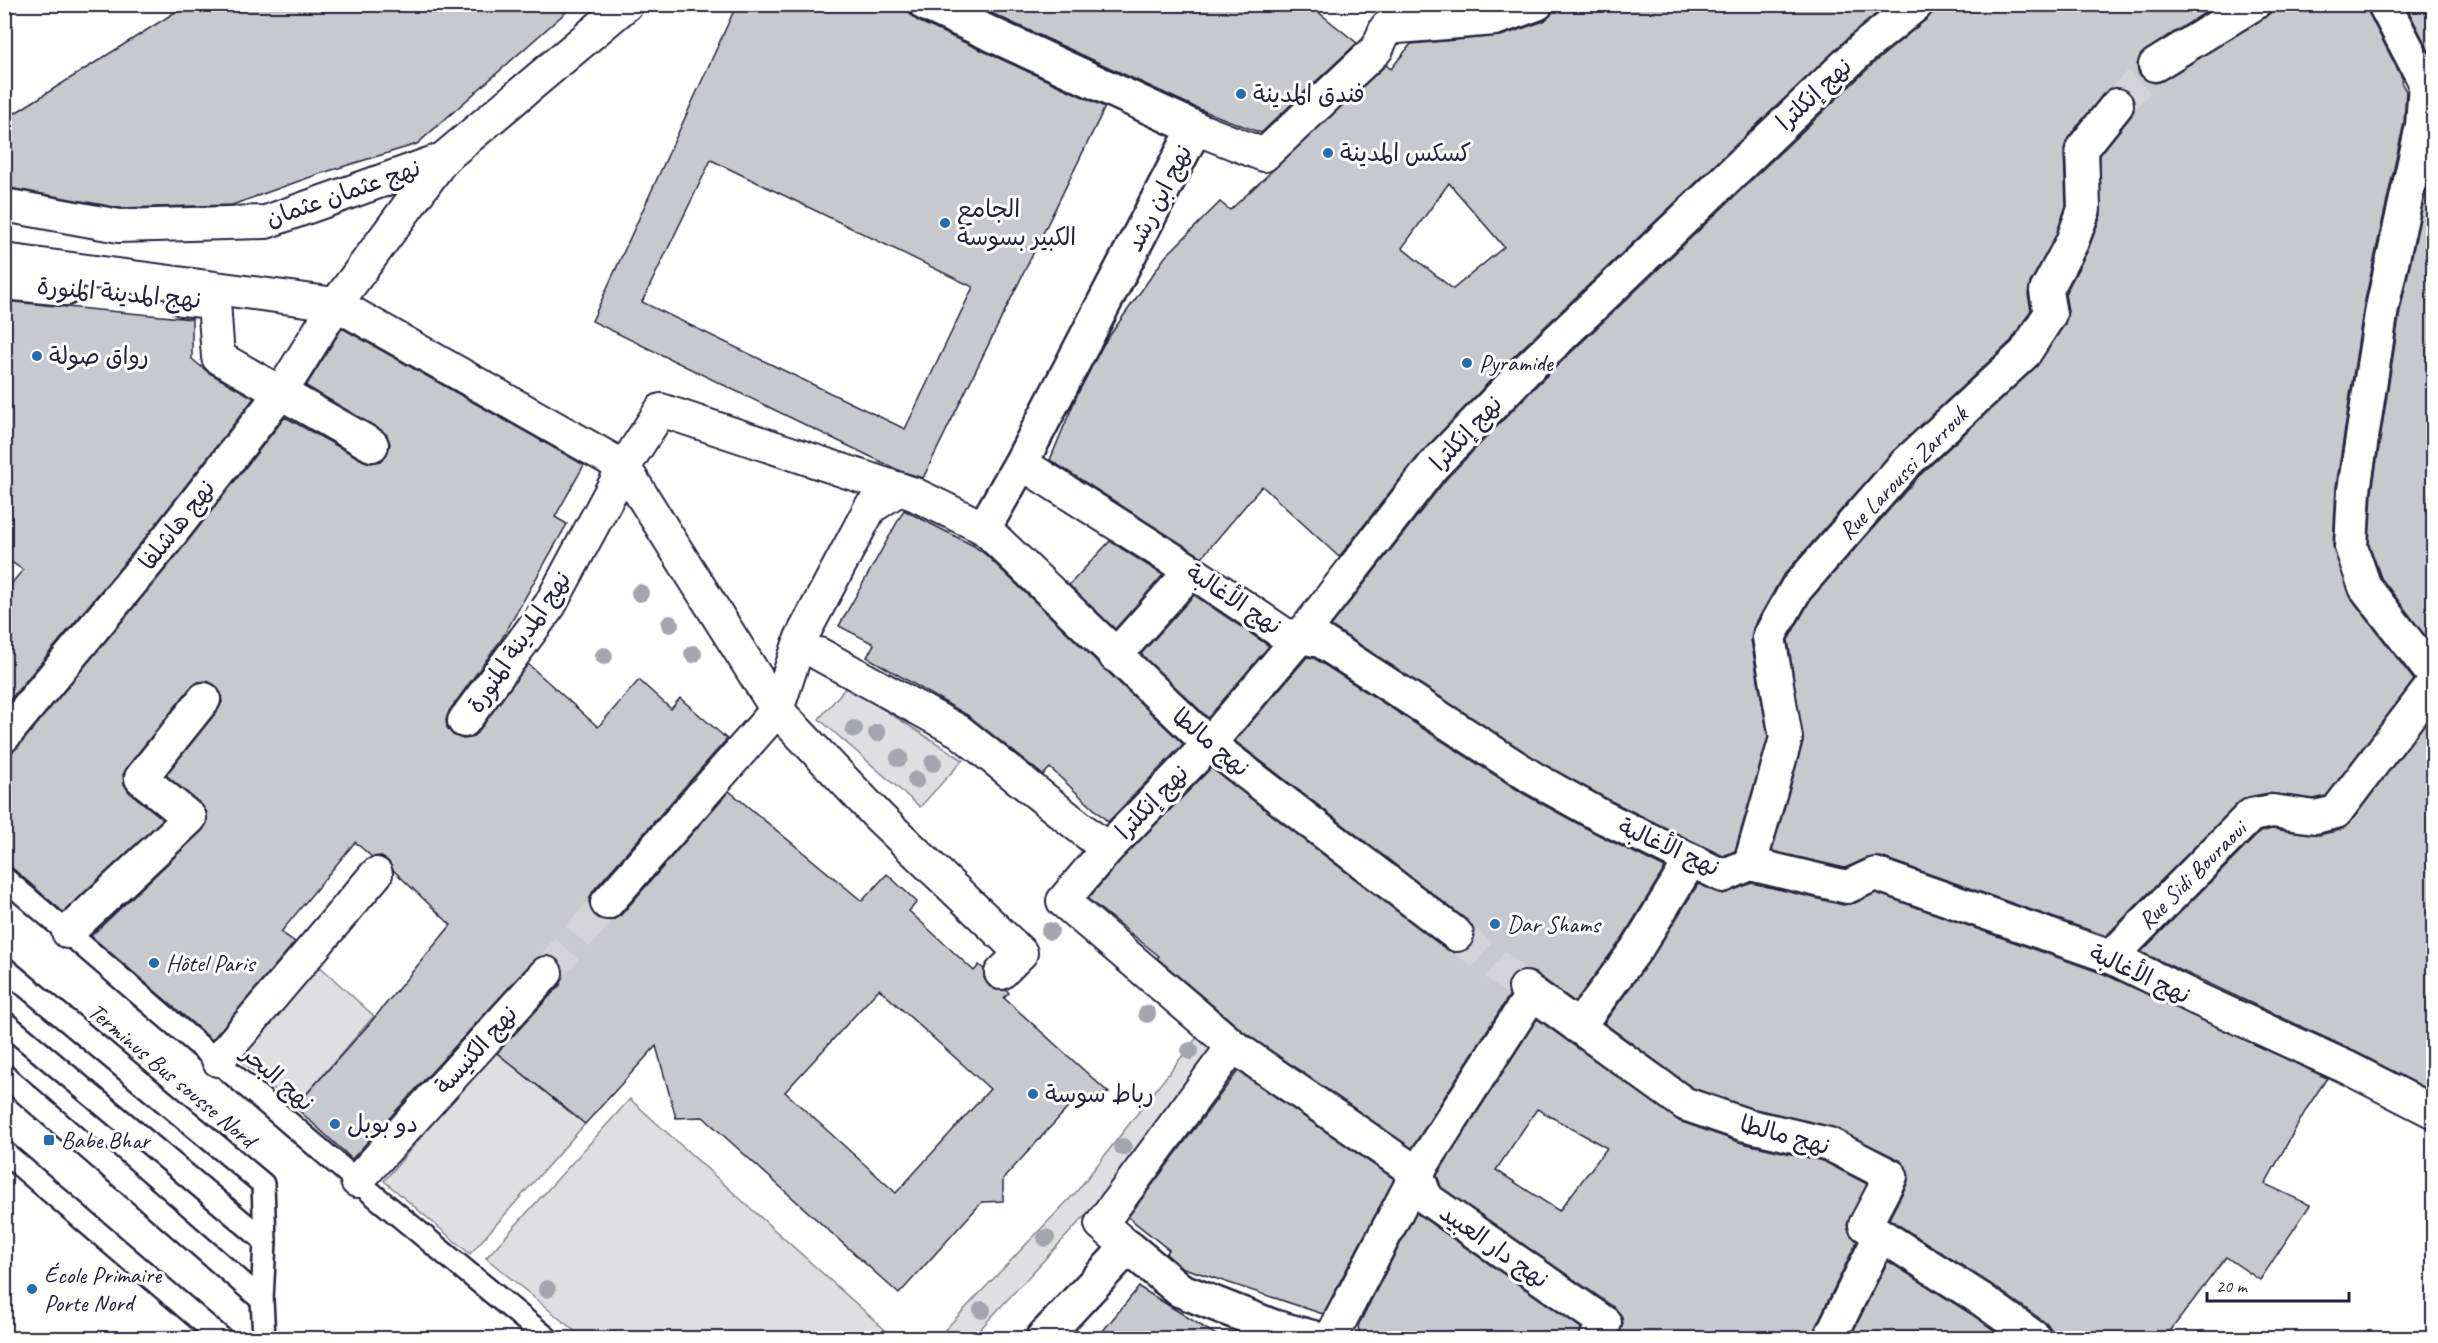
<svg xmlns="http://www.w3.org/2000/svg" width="2438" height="1343" viewBox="0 0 2438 1343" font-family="Caveat,'Playpen Sans Arabic',sans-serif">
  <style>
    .green { fill: #dfdfe2; stroke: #80808e; stroke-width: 1.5 }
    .building { fill: #c8c8cf; stroke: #22223b; stroke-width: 1.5; fill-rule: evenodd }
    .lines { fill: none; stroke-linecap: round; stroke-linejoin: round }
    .pedestrian-tunnel { stroke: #d3d3d8; stroke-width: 32; stroke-dasharray: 32 16; stroke-linecap: butt }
    .service-casing { stroke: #22223b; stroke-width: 26 }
    .pedestrian-casing { stroke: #22223b; stroke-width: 36 }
    .minor-casing { stroke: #22223b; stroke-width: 38 }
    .service { stroke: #fff; stroke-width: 21 }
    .pedestrian { stroke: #fff; stroke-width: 32 }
    .minor { stroke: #fff; stroke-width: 33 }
    .tree { fill: #a5a5af }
    .poi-dot { fill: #1f6fb2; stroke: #fff; stroke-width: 2 }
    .labels { text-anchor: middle; stroke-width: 6; stroke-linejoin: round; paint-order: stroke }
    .poi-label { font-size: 24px; fill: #22223b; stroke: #fff; text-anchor: start }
    .street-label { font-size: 24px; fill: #22223b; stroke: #fff }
  </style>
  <rect width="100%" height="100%" fill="#fff"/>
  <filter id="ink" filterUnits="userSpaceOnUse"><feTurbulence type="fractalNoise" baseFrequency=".0167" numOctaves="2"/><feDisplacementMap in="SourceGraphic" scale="12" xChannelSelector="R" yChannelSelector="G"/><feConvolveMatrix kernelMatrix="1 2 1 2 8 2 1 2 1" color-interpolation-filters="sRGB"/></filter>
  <g filter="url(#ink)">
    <g class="green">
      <path d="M 847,686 L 963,760 L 920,807 L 819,719 Z"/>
      <path d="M 315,962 L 374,1016 L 295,1107 L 237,1057 Z"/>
      <path d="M 1197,1037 L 1212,1049 L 1095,1205 L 972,1338 L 937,1338 L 1077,1191 Z"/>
      <path d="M 494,1051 L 585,1124 L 470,1254 L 384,1181 Z"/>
      <path d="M 630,1099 L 894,1338 L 583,1338 L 486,1258 Z"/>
    </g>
    <g class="building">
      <path d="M 188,4 L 575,4 L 417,144 L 319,174 L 232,205 L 120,208 L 4,187 L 4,120 Z"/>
      <path d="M 737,4 L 907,4 L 910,14 L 918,21 L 1105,107 L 923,478 L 900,471 L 592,321 ZM 711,160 L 973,287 L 905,429 L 642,302 Z"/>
      <path d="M 972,4 L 1308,4 L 1357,43 L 1261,133 L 1199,109 Z"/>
      <path d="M 1555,4 L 1888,4 L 1852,34 L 1511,359 L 1419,455 L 1339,557 L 1262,486 L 1202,557 L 1050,460 L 1077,395 L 1103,345 L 1165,257 L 1220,202 L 1230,210 L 1386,65 L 1391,69 L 1411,44 L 1501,36 L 1544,21 L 1551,15 ZM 1449,183 L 1504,247 L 1453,289 L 1402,248 Z"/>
      <path d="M 1935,4 L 2219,4 L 2146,50 L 2140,56 L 2137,65 L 2139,74 L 2146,80 L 2155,83 L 2164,80 L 2263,19 L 2270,13 L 2272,4 L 2366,4 L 2368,12 L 2403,80 L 2401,82 L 2406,91 L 2404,123 L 2364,305 L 2336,487 L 2333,546 L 2351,598 L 2414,680 L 2326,796 L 2314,799 L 2269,793 L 2248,797 L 2239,802 L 2106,936 L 1881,857 L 1867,858 L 1845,868 L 1772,851 L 1803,742 L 1788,640 L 1811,599 L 1918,477 L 2037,366 L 2065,324 L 2068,311 L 2065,294 L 2088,250 L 2101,215 L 2100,155 L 2131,116 L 2135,108 L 2133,98 L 2129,91 L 2120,87 L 2111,88 L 2103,94 L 2068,138 L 2064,150 L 2066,206 L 2056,235 L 2030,283 L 2028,294 L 2031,310 L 2011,341 L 1892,452 L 1782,577 L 1753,628 L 1751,640 L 1768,737 L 1735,851 L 1723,856 L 1611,801 L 1542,763 L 1331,626 L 1447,478 L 1537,385 L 1876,61 L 1928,18 L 1934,11 Z"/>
      <path d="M 2405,4 L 2433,4 L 2433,59 Z"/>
      <path d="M 2433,158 L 2433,506 L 2428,519 L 2433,527 L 2433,646 L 2381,578 L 2369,544 L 2372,492 L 2400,311 Z"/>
      <path d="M 4,301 L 192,319 L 192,359 L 209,373 L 254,398 L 145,538 L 4,707 L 4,592 L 23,570 L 4,557 Z"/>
      <path d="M 342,328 L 584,465 L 555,517 L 567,524 L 501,640 L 449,711 L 446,720 L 447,728 L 453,735 L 463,739 L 471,738 L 478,732 L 528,664 L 598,727 L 639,680 L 671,709 L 680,698 L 727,739 L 593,891 L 589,900 L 590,908 L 595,916 L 604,921 L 613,920 L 621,915 L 729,791 L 862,901 L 887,874 L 917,902 L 909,911 L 974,971 L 979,965 L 984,969 L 984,978 L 989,986 L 997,990 L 1006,990 L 1009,993 L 1004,998 L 1109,1093 L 1077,1098 L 1003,1179 L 1003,1201 L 982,1202 L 899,1294 L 703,1117 L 676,1118 L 656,1046 L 585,1124 L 497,1053 L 560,985 L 564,976 L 563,968 L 558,960 L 550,956 L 541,956 L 533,961 L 352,1159 L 295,1107 L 370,1023 L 451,925 L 393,870 L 388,861 L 380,856 L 372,857 L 355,842 L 281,932 L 295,942 L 212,1040 L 91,936 L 202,831 L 207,823 L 207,813 L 202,805 L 166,775 L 218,710 L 222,702 L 221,693 L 215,685 L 207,681 L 198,682 L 190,688 L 127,767 L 123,775 L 124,784 L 129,792 L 163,819 L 63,912 L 12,868 L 4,866 L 4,753 L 11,753 L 18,747 L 173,560 L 285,417 L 364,461 L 371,463 L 381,461 L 387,454 L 390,444 L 387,435 L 381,430 L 306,386 ZM 879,989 L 990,1089 L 896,1193 L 785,1092 Z"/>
      <path d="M 904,510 L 974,546 L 986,555 L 1183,744 L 1108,822 L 1050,768 L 1043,775 L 969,716 L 867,657 L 874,644 L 839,626 Z"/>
      <path d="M 1110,541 L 1163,575 L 1115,629 L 1069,585 Z"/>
      <path d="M 1194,595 L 1269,646 L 1208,718 L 1141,654 Z"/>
      <path d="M 1307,657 L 1314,658 L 1524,794 L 1595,833 L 1665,868 L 1623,937 L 1575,1002 L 1535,973 L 1526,970 L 1517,972 L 1511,977 L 1507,987 L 1509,996 L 1412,1148 L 1244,1032 L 1157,958 L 1159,956 L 1088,899 L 1120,861 L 1211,768 L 1446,949 L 1455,953 L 1463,952 L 1471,946 L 1475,937 L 1473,928 L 1468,921 L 1235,741 Z"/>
      <path d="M 2433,713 L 2433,1092 L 2354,1051 L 2141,952 L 2260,832 L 2272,829 L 2319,835 L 2340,830 L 2350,823 Z"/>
      <path d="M 1752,883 L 1843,905 L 1855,903 L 1876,893 L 2104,974 L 2327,1078 L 2307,1108 L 2265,1184 L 2310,1205 L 2260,1280 L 2226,1257 L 2165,1338 L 2053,1338 L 2051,1330 L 2046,1323 L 1991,1284 L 1889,1219 L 1907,1184 L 1909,1176 L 1906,1167 L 1900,1160 L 1833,1127 L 1751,1108 L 1693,1088 L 1604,1023 L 1653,956 L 1698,884 L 1723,894 Z"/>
      <path d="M 1537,1019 L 1679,1121 L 1742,1143 L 1823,1161 L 1867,1184 L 1847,1225 L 1850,1234 L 1857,1241 L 1814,1330 L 1812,1338 L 1617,1338 L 1623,1323 L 1621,1315 L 1615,1308 L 1441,1187 L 1437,1175 ZM 1537,1109 L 1607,1148 L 1559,1211 L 1496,1170 Z"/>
      <path d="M 1238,1071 L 1394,1179 L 1323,1314 L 1181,1267 L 1166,1254 L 1169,1250 L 1128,1217 Z"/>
      <path d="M 1416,1213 L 1581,1328 L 1578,1338 L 1361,1338 L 1358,1326 Z"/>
      <path d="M 1888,1261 L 1971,1314 L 2005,1338 L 1850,1338 Z"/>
      <path d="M 1139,1287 L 1221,1338 L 1097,1338 Z"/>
    </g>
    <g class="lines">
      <g class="pedestrian-tunnel">
        <path d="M 2117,105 L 2155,65"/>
        <path d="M 1457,935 L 1525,988"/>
        <path d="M 546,973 L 607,903"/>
      </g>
      <g class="service-casing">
        <g id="service">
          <path d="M 4,878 L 357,1181 L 547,1338"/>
          <path d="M 4,968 L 263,1184 L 265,1241"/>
          <path d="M 4,1022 L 265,1241 L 262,1300"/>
          <path d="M 4,1075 L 262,1300 L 264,1338"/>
          <path d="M 4,1152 L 221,1338"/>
        </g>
      </g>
      <g class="pedestrian-casing">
        <g id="pedestrian">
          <path d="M 2384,4 L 2425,82 L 2434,88"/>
          <path d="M 2155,65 L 2254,4"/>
          <path d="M 2425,82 L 2422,126 L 2382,308 L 2354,490 L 2351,547 L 2365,587 L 2434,676"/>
          <path d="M 1195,128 L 1264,155 L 1377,49 L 1386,28 L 1495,19 L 1537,4"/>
          <path d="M 4,205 L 119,226 L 266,222 L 443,159 L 627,4"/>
          <path d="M 4,260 L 336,304 L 624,467 L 777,710 L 879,817 L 1021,953 L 1001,973"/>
          <path d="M 4,283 L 66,289"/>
          <path d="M 182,299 L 214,302 L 218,357 L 372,445"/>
          <path d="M 1021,463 L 1191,571 L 1284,634 L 1321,641 L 1533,778 L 1603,817 L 1723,876 L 1750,864 L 1847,887 L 1875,874 L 2111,957 L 2197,999 L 2346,1067 L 2434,1112"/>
          <path d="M 819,654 L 959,731 L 1107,849 L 1063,901 L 1233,1046 L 1101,1224 L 1128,1247"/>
          <path d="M 1115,656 L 1191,571"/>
          <path d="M 464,721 L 550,605 L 624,467 L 661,410 L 914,494 L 984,528 L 1209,744 L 1457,935"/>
          <path d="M 4,736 L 159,549 L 280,394 L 336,304 L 443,159"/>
          <path d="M 1107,849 L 1209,744 L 1300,637 L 1433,466 L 1524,372 L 1864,47 L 1917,4"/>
          <path d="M 1750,864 L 1786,738 L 1769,637 L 1796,589 L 1905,464 L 2025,353 L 2050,314 L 2046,291 L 2072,242 L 2084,209 L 2082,149 L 2117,105"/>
          <path d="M 607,903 L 777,710 L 801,638 L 870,508 L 899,489"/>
          <path d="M 68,932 L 190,818 L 141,778 L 204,699"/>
          <path d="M 2111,957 L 2251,815 L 2272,811 L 2315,817 L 2336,812 L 2434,683"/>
          <path d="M 1525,988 L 1685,1104 L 1746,1125 L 1829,1144 L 1891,1176 L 1865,1225 L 1981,1299 L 2035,1338"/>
          <path d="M 1578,1027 L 1638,947 L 1691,860"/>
          <path d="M 1233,1046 L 1417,1173 L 1426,1198 L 1605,1323 L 1596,1338"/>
          <path d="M 218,1060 L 376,874"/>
          <path d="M 357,1181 L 546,973"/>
          <path d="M 1331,1338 L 1417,1173 L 1532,994"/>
          <path d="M 1830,1338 L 1880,1236"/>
        </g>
      </g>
      <g class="minor-casing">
        <g id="minor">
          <path d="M 926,4 L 1195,128 L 1021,463 L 984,528"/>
          <path d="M 1043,1338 L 1128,1247 L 1180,1290 L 1274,1327 L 1314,1338"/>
        </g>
      </g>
      <use href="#service" class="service"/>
      <use href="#pedestrian" class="pedestrian"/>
      <use href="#minor" class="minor"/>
    </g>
    <g class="tree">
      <circle cx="640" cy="593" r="9"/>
      <circle cx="670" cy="624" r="9"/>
      <circle cx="693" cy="654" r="9"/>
      <circle cx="604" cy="656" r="9"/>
      <circle cx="854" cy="729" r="9"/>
      <circle cx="877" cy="733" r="9"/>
      <circle cx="899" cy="758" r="9"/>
      <circle cx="933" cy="763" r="9"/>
      <circle cx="916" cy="780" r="9"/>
      <circle cx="1050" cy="931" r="9"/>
      <circle cx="1147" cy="1014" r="9"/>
      <circle cx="1190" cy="1051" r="9"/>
      <circle cx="1123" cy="1147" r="9"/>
      <circle cx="1046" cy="1238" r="9"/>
      <circle cx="547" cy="1289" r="9"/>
      <circle cx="982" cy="1310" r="9"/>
    </g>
  </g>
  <g class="poi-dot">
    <circle cx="1241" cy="94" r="6"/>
    <circle cx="1328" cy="153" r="6"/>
    <circle cx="945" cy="223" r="6"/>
    <circle cx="37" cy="356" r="6"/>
    <circle cx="1467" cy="363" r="6"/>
    <circle cx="1495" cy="924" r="6"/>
    <circle cx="154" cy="963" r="6"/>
    <circle cx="1033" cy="1094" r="6"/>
    <circle cx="335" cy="1124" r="6"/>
    <rect x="43" y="1134" width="12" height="12" rx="3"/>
    <circle cx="32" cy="1289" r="6"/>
  </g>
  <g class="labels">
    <g class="poi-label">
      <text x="1253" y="102">فندق المدينة</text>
      <text x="1340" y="161">كسكس المدينة</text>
      <text x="957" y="217">الجامع<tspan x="957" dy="28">الكبير بسوسة</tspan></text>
      <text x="49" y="364">رواق صولة</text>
      <text x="1479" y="371">Pyramide</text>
      <text x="1507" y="932">Dar Shams</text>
      <text x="166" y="971">Hôtel Paris</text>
      <text x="1045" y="1102">رباط سوسة</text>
      <text x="347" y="1132">دو بوبل</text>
      <text x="61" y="1148">Babe Bhar</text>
      <text x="44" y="1283">École Primaire<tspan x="44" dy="28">Porte Nord</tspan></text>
    </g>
    <g class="street-label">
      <text transform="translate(1814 94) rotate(-43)" y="8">نهج إنكلترا</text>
      <text transform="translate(343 193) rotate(-19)" y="8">نهج عثمان عثمان</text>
      <text transform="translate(1159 198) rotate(-63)" y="8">نهج ابن رشد</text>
      <text transform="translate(119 293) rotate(5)" y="8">نهج المدينة المنورة</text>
      <text transform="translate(1466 433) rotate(-47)" y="8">نهج إنكلترا</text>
      <text transform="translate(1903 473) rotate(-46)" y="8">Rue Laroussi Zarrouk</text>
      <text transform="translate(177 525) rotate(-52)" y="8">نهج هاشلفا</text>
      <text transform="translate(1234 599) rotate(33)" y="8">نهج الأغالبة</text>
      <text transform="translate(519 642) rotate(-56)" y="8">نهج المدينة المنورة</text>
      <text transform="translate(1211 742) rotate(40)" y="8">نهج مالطا</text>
      <text transform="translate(1152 802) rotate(-46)" y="8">نهج إنكلترا</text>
      <text transform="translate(1669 847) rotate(24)" y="8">نهج الأغالبة</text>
      <text transform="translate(2192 875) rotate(-45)" y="8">Rue Sidi Bouraoui</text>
      <text transform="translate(2140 974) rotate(25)" y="8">نهج الأغالبة</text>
      <text transform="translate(476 1050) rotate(-48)" y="8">نهج الكنيسة</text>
      <text transform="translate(172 1075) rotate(40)" y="8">Terminus Bus sousse Nord</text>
      <text transform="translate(278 1078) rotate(41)" y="8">نهج البحر</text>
      <text transform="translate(1785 1135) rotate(15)" y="8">نهج مالطا</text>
      <text transform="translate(1494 1246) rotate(35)" y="8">نهج دار العبيد</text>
    </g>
  </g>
  <rect width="2438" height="1343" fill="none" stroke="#fff" stroke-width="24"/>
  <rect x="12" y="12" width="2414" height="1319" fill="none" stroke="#22223b" stroke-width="2" filter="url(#ink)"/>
  <path d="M2207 1292v9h142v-9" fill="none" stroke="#22223b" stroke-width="3"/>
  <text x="2216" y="1292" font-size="18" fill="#22223b" stroke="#ffffff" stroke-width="4.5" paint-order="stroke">20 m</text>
</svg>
